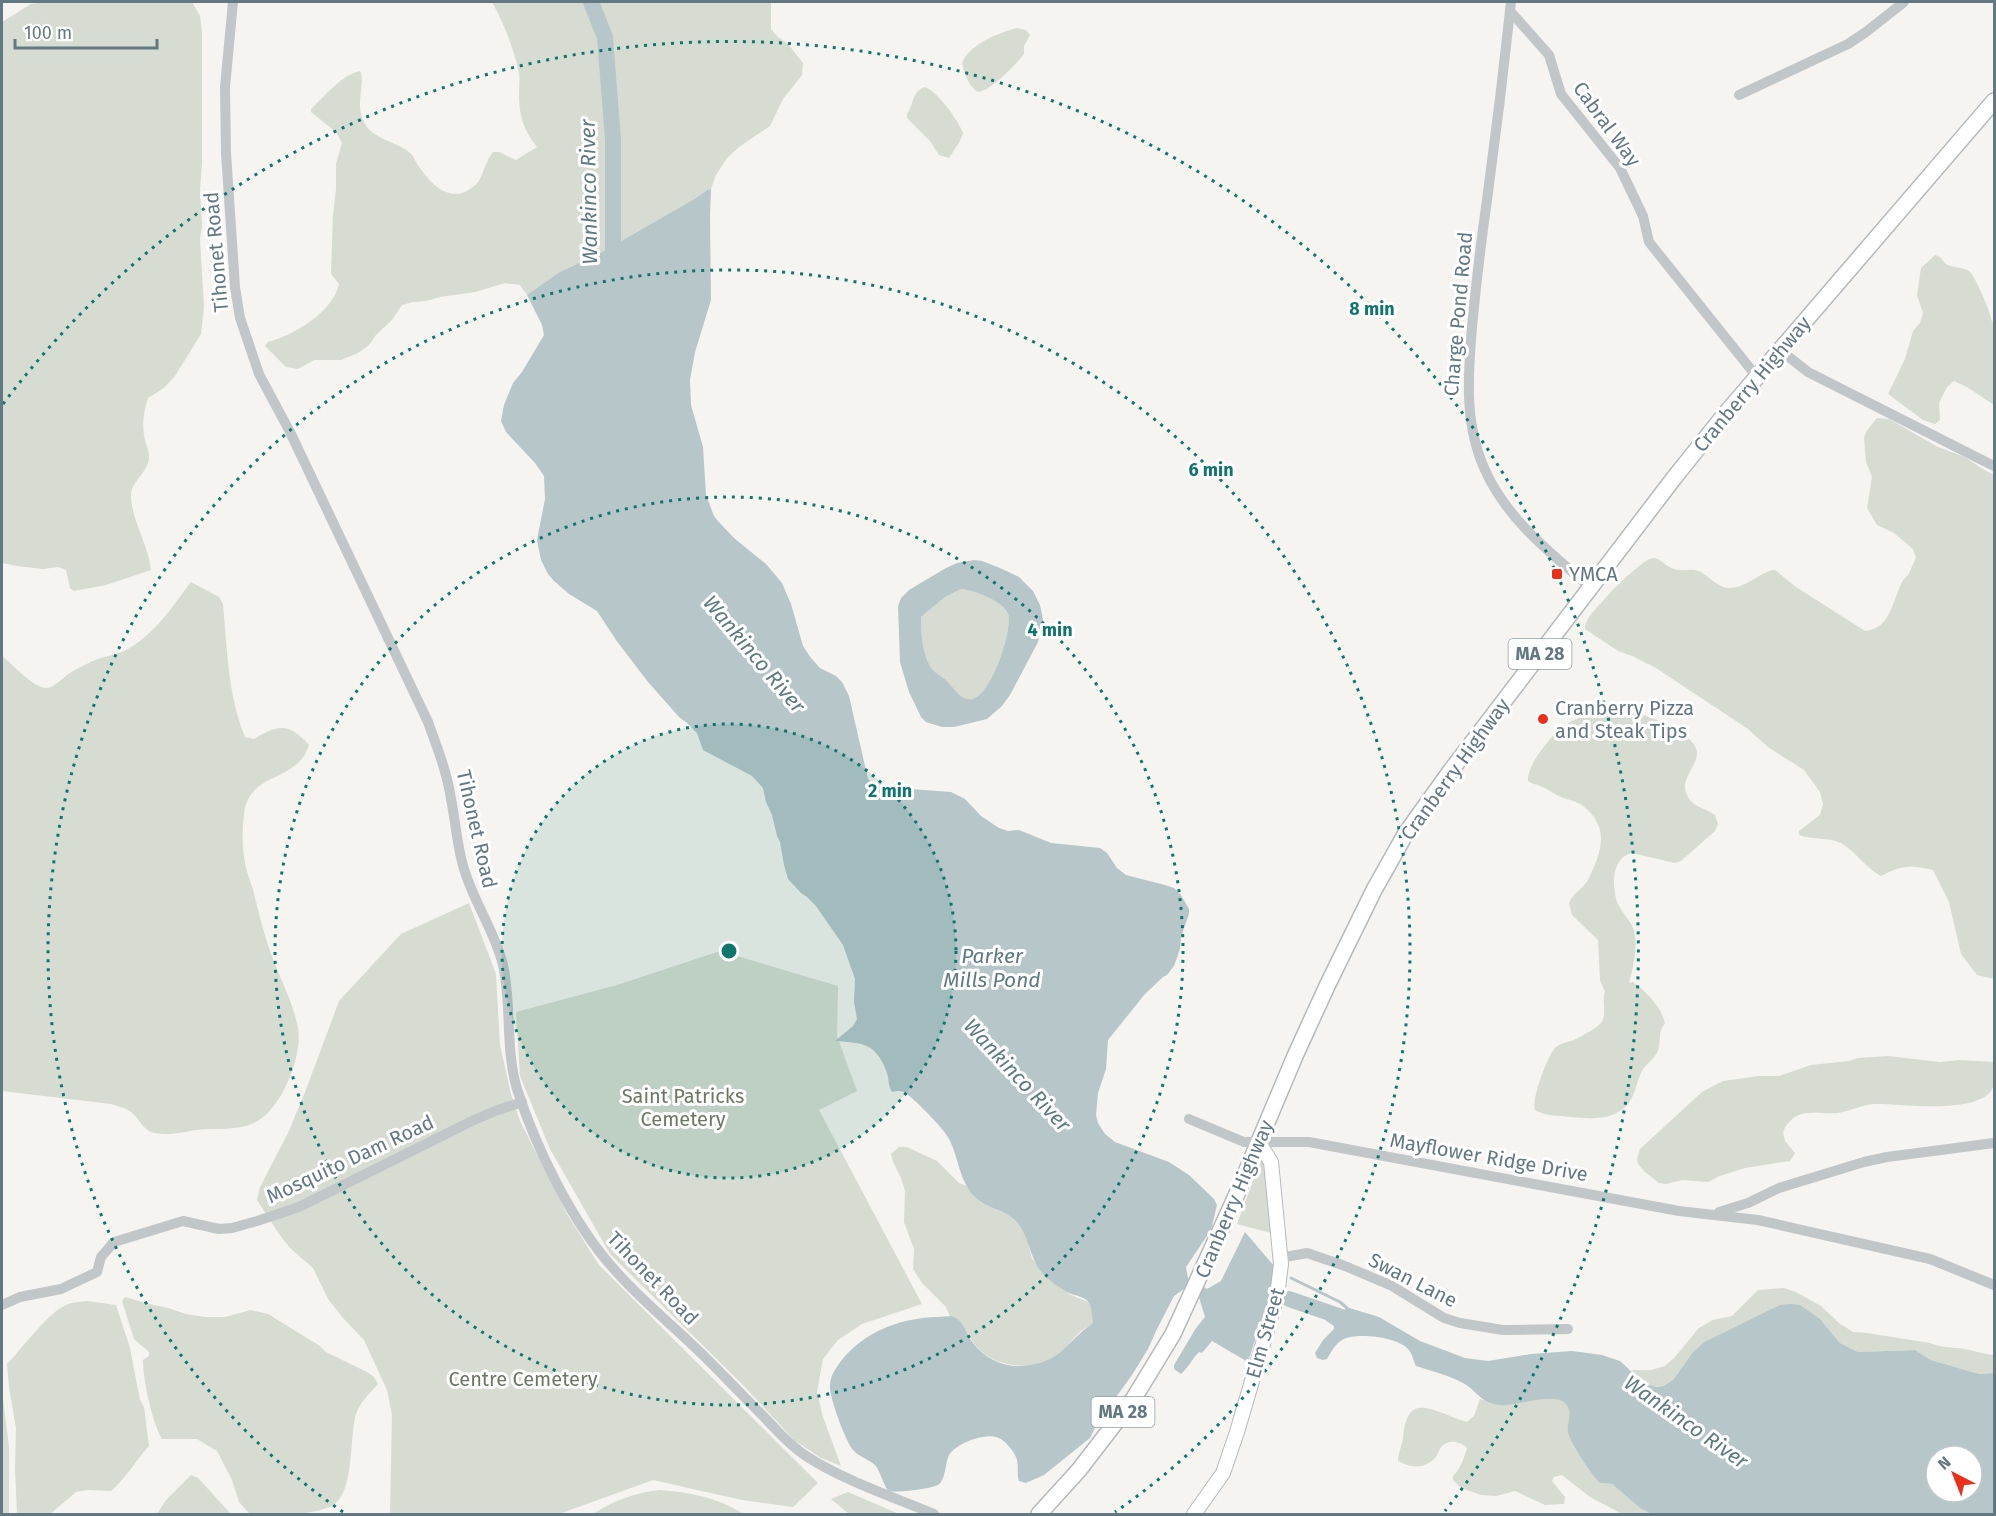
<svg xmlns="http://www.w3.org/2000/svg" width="1996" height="1516" viewBox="0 0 1996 1516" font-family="'Fira Sans',sans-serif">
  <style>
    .green { fill: #d6dcd1 }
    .water { fill: #b7c6c9; fill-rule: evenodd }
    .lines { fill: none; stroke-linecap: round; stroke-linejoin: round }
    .stream { stroke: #b7c6c9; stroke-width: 3 }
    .river { stroke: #b7c6c9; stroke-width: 16 }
    .secondary-casing { stroke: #b3babd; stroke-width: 16 }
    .primary-casing { stroke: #b4b9bc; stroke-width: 18 }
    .minor { stroke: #c1c6c8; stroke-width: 10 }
    .secondary { stroke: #fff; stroke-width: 14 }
    .primary { stroke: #fff; stroke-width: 15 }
    .ring { fill: none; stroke: #0f766e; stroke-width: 3; stroke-dasharray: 3 6 }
    .poi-dot { fill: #ea2f1a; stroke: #fff; stroke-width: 2 }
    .labels { text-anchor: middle; stroke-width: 6; stroke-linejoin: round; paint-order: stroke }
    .shield { fill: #fff; stroke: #91a0a8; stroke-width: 1.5 }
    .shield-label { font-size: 18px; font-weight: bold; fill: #627883 }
    .street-label { font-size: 20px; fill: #627883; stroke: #fff }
    .poi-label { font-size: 20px; fill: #627883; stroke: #fff; text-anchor: start }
    .park-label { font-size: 20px; fill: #697961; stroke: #fff }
    .water-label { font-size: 21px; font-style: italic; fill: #5d7b80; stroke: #fff }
    .centre { fill: #0f766e; stroke: #fff; stroke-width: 3 }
    .ring-label { font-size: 18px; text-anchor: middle; font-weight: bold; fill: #0f766e; stroke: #fff; stroke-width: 6; stroke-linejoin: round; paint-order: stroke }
  </style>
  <rect width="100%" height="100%" fill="#f5f4f0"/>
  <g class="green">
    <path d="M 44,2 L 192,2 L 200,16 L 202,32 L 202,163 L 200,190 L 202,226 L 200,239 L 204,306 L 202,326 L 201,334 L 175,376 L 164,388 L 148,398 C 144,410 142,422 144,435 C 145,442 149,450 149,457 C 149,471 132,481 131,494 C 130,517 149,546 151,570 L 106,585 L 74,591 L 70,588 L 66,570 L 58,567 L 43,569 L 17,566 L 2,563 L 2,22 L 31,4 Z"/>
    <path d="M 492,2 L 771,2 L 771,29 L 778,37 L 788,44 L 803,63 L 802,75 L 783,99 L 770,126 L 739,147 L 727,158 L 716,175 L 711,189 L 707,190 L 696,198 L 602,252 L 558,273 L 527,295 L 520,285 L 505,283 L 475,292 L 440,297 L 426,301 L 413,302 L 402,305 L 392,320 L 376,335 L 369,345 L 358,353 L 341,360 L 314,360 L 298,369 L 286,367 L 265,346 L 268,342 C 294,335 333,312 339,284 L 332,275 L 331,272 L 333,215 L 336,189 L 336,164 L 342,143 L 336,132 L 311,112 L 311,109 C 325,96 341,75 360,71 C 366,81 355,102 363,120 C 371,140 397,141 410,153 C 414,156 415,161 418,165 C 428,180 444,200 465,192 C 470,189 475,186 479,181 C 484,171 486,161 493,152 L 499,152 L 516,160 L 537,147 C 524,131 519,116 519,95 C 519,87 520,79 519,72 C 513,47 504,23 492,2 Z"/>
    <path d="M 1017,28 L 1026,30 L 1030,35 L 1024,46 L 1024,54 C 1015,65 991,91 978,92 C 971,88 967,80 965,73 C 963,68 961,63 964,59 C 973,43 1001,32 1017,28 Z"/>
    <path d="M 924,87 C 937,90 958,120 963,133 L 960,141 L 949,158 L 939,155 L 930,141 L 907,118 L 907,114 C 915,102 910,95 924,87 Z"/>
    <path d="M 1935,255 C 1942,257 1942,260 1946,264 C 1953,268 1962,267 1969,271 C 1975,275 1992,316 1992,322 L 1994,323 L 1994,405 L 1967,387 L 1954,381 L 1947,387 L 1939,403 L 1940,420 L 1935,424 L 1923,420 L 1888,394 L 1905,359 L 1913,331 L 1920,323 L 1923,313 L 1917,295 L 1921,268 Z"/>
    <path d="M 1877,418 L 1889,419 L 1938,447 L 1965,457 L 1981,468 L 1994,475 L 1994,979 L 1977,975 L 1961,954 L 1949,902 L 1933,870 C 1909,865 1902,865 1881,876 C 1866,868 1856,852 1841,843 C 1830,837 1812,840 1799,835 L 1799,831 L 1820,815 L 1823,804 L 1820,792 L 1804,770 L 1768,747 L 1748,729 L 1656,668 L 1632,656 L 1618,651 L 1585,629 C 1585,617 1601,604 1608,595 C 1615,588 1645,557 1654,558 C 1662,559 1666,567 1674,569 C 1683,572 1692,567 1701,572 C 1709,577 1719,588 1729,588 C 1748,588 1760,571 1775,570 L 1796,587 L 1865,631 C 1891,629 1892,601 1902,582 C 1903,579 1906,578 1908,575 C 1911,570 1913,563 1916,558 L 1913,549 L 1894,533 L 1877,525 L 1867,508 L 1872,477 L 1866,462 L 1864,438 L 1866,432 Z"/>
    <path d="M 191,582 L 219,597 L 223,604 C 227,648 228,696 245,737 L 254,739 C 279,724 289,723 309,745 C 297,784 249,770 244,814 C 242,831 242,847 245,863 C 247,875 253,887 255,898 C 261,921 266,942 275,964 C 283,984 294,1006 298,1028 C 303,1056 281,1111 254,1123 C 241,1129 224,1129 209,1129 C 192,1129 172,1137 155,1133 C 142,1131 139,1116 128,1110 C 123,1107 116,1106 111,1104 L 2,1091 L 2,656 C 13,664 32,687 46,688 C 55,688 65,675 73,671 C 81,667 89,662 98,659 C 106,656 116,655 124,651 C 153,637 172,607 191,582 Z"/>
    <path d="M 961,589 C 974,590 1004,601 1008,614 C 1013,630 991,696 972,699 C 961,701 954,688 947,681 C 942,676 934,673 930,666 C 922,652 921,633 921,617 L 945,597 Z"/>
    <path d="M 1596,712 C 1607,712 1618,711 1629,712 C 1645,713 1700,735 1697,754 C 1696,767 1681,779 1686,793 C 1692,808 1704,807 1715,815 L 1718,824 L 1715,831 L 1681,861 L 1675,863 L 1632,853 C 1611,858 1612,886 1617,902 C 1621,912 1631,920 1634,931 C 1638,944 1633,970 1629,983 L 1633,982 C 1646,992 1661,1006 1665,1023 C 1657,1032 1662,1042 1657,1053 C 1653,1060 1646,1064 1642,1071 C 1637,1080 1636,1092 1630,1101 C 1617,1121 1591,1119 1571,1117 C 1557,1115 1547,1117 1535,1110 C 1531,1100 1548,1054 1556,1047 C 1561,1043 1568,1042 1574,1040 C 1579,1038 1598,1027 1601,1023 C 1608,1013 1601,1002 1605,992 L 1600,980 L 1598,940 L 1572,915 L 1569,903 C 1573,892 1585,888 1589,878 C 1602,851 1610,827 1583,806 C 1577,801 1568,800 1561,797 C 1554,794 1548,789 1540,786 C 1536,784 1532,784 1528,781 C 1526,766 1552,734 1565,725 C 1574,719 1585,716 1596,712 Z"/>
    <path d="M 469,903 L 496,974 L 500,1045 L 511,1094 L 520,1121 L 567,1214 L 599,1265 L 818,1483 L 793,1507 L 742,1500 L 653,1480 L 559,1514 L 390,1514 L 392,1415 L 387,1390 L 364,1340 L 343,1318 L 328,1299 L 313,1268 L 290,1248 L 279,1234 L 257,1200 L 260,1187 L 289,1131 L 307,1087 L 339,1001 L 401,934 Z"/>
    <path d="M 720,951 L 838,986 L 837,1036 L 857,1091 L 819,1110 L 922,1304 L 862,1324 L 838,1340 L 823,1359 L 817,1392 L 823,1417 L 841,1466 L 821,1458 L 794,1440 L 743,1385 L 610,1254 L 550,1149 L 520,1076 L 516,1012 L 617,985 Z"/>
    <path d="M 1888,1056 L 1940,1062 L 1961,1060 L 1994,1062 C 1995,1068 1996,1079 1994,1085 C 1984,1117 1900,1103 1874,1104 C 1861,1105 1850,1111 1838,1113 C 1814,1115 1796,1105 1783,1132 L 1785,1141 L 1795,1153 L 1790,1161 L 1745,1168 L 1720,1176 L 1708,1182 L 1682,1180 L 1666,1184 L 1659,1183 L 1644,1171 L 1638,1164 L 1637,1159 L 1640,1149 L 1702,1092 L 1723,1081 L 1759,1076 L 1779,1076 L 1811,1065 L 1849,1061 L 1858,1058 Z"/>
    <path d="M 899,1147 L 907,1147 L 937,1161 L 959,1183 L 967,1186 L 976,1198 L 1011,1217 L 1019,1225 L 1027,1238 L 1032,1259 L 1069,1294 L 1088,1302 L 1091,1306 L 1093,1323 C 1089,1326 1085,1328 1081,1331 C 1071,1339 1066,1351 1055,1357 C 1030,1371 996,1368 977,1347 C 966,1334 966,1322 950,1316 L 946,1307 L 922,1283 L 913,1269 L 914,1249 L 904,1222 L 905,1191 L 901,1178 L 893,1162 L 891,1154 Z"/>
    <path d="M 1265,1149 L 1283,1236 L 1237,1224 Z"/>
    <path d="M 1784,1288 L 1796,1292 L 1821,1306 L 1839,1323 L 1853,1332 L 1867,1333 L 1930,1343 C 1941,1348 1952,1347 1965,1349 C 1975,1351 1984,1354 1994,1355 L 1994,1373 L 1980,1374 L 1972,1372 L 1931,1360 L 1915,1350 L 1858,1352 L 1840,1343 L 1820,1319 L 1756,1317 L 1704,1342 L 1693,1352 L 1673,1380 L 1664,1387 L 1650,1386 L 1631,1370 L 1651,1370 L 1665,1366 L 1674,1358 L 1699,1328 L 1713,1320 L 1732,1316 L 1758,1290 Z"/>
    <path d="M 125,1297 L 149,1304 L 168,1308 L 186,1314 L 206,1317 L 225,1317 L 251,1310 L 268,1314 L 320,1346 L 326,1352 L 367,1372 L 374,1377 L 378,1384 C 370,1393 360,1402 356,1414 C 349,1437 355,1493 332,1506 C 310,1516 275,1515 250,1514 L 239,1502 L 232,1480 L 217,1451 L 197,1439 L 162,1439 C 152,1422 143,1380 143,1360 L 149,1356 L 149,1352 L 134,1339 L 122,1301 Z"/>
    <path d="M 87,1301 L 116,1305 L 130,1348 L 140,1400 L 144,1407 L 149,1446 C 136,1460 126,1478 111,1491 L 88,1490 L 76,1492 L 50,1514 L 17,1514 L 15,1468 L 16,1428 L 9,1387 L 7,1364 C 22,1349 49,1311 68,1304 C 74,1302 80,1302 87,1301 Z"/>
    <path d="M 2,1391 L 9,1447 L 9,1514 L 2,1514 Z"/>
    <path d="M 1549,1398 C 1557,1398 1566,1400 1569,1408 C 1571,1416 1567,1425 1568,1432 C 1568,1441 1592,1476 1600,1483 L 1612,1484 L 1640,1508 L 1651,1514 L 1622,1514 L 1590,1497 L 1562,1475 L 1554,1477 L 1552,1481 L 1565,1497 L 1564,1504 L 1545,1505 L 1515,1491 L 1496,1496 L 1481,1495 L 1461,1488 L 1453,1480 L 1453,1476 C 1461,1468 1464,1458 1467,1448 C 1460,1441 1448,1439 1441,1447 C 1438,1451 1438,1456 1434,1459 C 1424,1469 1410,1468 1398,1461 C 1398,1453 1402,1446 1403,1438 C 1407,1388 1435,1413 1467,1422 L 1474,1416 L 1480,1399 L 1500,1405 Z"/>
    <path d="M 191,1475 L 198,1478 L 231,1514 L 157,1514 L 166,1500 Z"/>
    <path d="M 660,1490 C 689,1492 719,1498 743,1514 L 593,1514 C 615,1500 634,1493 660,1490 Z"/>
    <path d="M 848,1492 L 899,1514 L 849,1514 L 831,1499 Z"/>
  </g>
  <g class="water">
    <path d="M 711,189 L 710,215 L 711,300 L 695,352 L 690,380 L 691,405 L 703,447 L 706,495 L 714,516 L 718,521 L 734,538 L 766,564 L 782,583 L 791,604 L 803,646 L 811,658 L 820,668 L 836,676 L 842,682 L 849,696 L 868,779 L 875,785 L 884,787 L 951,792 L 965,799 L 981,816 L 999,828 L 1008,831 L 1019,830 L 1051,843 L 1100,848 L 1107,853 L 1117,868 L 1126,875 L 1165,885 L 1174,888 L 1181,895 L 1189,909 L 1189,914 L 1181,937 L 1180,949 L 1174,966 L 1167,975 L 1163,977 L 1145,994 L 1108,1040 L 1106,1069 L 1098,1093 L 1096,1115 L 1098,1123 L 1105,1134 L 1115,1142 L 1169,1162 L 1189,1175 L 1214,1199 L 1217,1205 L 1211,1230 L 1186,1267 L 1188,1278 L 1207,1289 L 1221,1281 L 1245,1232 L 1274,1266 L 1275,1277 L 1248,1362 L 1212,1341 L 1202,1353 L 1199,1352 C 1192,1359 1188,1368 1181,1374 L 1174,1369 L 1174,1365 L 1196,1328 L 1205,1317 L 1199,1297 L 1184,1289 L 1174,1296 L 1156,1331 L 1148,1349 L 1132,1375 L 1098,1422 L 1090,1438 L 1044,1475 L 1026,1483 L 1019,1481 C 1016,1472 1020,1464 1015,1455 C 1012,1449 1005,1441 999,1438 C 986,1432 957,1443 949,1455 C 945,1463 946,1480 938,1485 C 930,1489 896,1493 888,1491 C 883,1483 880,1472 876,1466 C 869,1459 859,1457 853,1450 C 846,1442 829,1397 830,1386 C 830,1374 839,1363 847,1354 C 871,1329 903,1318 937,1317 C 942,1317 947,1316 951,1316 C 964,1319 966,1334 973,1343 C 984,1358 1003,1367 1021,1366 C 1063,1363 1064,1343 1093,1323 C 1092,1318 1092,1310 1090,1305 C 1087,1296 1074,1296 1067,1292 C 1059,1287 1051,1282 1045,1276 C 1027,1258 1031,1232 1011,1217 C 1000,1209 984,1206 975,1197 C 959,1181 959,1158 949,1139 C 945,1130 914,1098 905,1093 C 901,1090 897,1091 892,1092 C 888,1086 889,1080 887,1073 C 876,1043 864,1043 835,1041 L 853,1026 L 857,1019 L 854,1002 L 855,979 L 843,945 L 816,906 L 807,897 L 801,893 L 788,879 L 784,865 L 780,842 L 777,836 L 772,815 L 766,802 L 763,788 L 752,776 L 703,750 L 697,733 L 687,723 L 679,717 L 648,682 L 616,640 L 597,611 L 569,594 L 554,581 L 548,574 L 541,560 L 537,540 L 545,499 L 544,476 L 535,463 L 506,432 L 501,421 L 504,405 L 513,383 L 522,372 L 544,335 L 542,325 L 527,295 L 558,273 L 602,252 L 696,198 L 707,190 Z"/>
    <path d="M 974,560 L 982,561 L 1000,568 L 1019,577 L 1033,591 L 1040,605 L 1043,619 L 1038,642 L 1010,695 L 1002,706 L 987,719 L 954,727 L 942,727 L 926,722 L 921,717 L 909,692 L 900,662 L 898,606 L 901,598 L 909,590 L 946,568 L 957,563 ZM 961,589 C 973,590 1004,601 1008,614 C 1013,630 991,696 972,699 C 961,701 954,688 947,681 C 942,676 934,673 930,666 C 922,652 921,632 921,617 L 945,597 Z"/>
    <path d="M 1790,1304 L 1800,1305 L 1820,1319 L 1840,1343 L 1858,1352 L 1915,1350 L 1931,1360 L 1972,1372 L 1980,1374 L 1994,1373 L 1994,1514 L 1651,1514 L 1640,1508 L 1612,1484 L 1600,1483 C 1592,1476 1570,1443 1568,1433 C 1566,1424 1574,1411 1565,1403 C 1553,1392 1518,1406 1502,1405 C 1480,1404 1479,1392 1463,1383 C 1449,1375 1431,1371 1416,1366 C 1413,1360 1412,1352 1407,1348 C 1396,1337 1355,1332 1342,1340 C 1335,1344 1331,1352 1327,1359 L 1323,1360 L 1317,1358 L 1315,1353 L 1323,1340 L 1334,1329 L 1334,1326 L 1325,1320 L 1325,1316 L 1328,1314 L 1342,1316 L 1346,1307 L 1379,1317 L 1420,1341 L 1465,1358 L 1488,1361 L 1531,1354 L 1572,1351 L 1602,1355 L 1620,1361 L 1645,1384 L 1657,1387 L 1664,1386 L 1673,1380 L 1693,1352 L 1704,1342 L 1780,1305 ZM 1936,1456 L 1972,1456 L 1972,1492 L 1936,1492 Z"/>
  </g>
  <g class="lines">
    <path class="stream" d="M 1291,1278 L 1340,1302 L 1347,1308"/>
    <g class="river">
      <path d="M 591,2 L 605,37 L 613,140 L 613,268"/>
      <path d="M 1289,1299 L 1359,1323"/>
    </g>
    <g class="secondary-casing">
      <path id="secondary" d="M 1194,1514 L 1223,1473 L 1237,1432 L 1277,1296 L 1281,1264 L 1271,1162 L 1259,1143"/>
    </g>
    <g class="primary-casing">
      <path id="primary" d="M 1039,1514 L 1079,1470 L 1109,1431 L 1134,1398 L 1173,1334 L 1236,1196 L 1295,1056 L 1327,986 L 1374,890 L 1406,833 L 1449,773 L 1674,478 L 1726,413 L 1994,101"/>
    </g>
    <g class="minor">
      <path d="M 233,2 L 225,87 L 226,153 L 235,287 L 240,318 L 259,374 L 290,432 L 428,722 C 437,747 447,772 451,799 C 456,823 457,849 465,872 C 475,904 495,932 503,965 C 512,1005 505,1049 517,1089 C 536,1148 572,1222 613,1268 C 642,1302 679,1330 710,1362 C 729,1381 747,1400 766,1419 C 779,1433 791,1446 806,1456 C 843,1480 893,1497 934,1514"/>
      <path d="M 1511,2 C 1504,68 1496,134 1487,200 C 1481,242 1476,284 1472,327 C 1468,375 1464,424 1485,470 C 1507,519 1550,553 1590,587"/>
      <path d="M 1510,11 L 1549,55 L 1561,94 L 1620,168 L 1643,216 L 1649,242 L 1757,377"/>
      <path d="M 1739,95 L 1848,44 L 1866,32 L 1904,2"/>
      <path d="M 1780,350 L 1808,372 L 1994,466"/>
      <path d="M 1189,1119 L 1244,1142 L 1309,1142 L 1679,1211 L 1758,1220 L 1930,1259 L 1994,1285"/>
      <path d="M 1719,1212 L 1748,1203 L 1779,1188 L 1864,1162 L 1887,1157 L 1994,1143"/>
      <path d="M 1280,1258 L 1307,1253 L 1345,1266 L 1392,1286 L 1444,1318 L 1460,1323 L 1503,1330 L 1568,1329"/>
      <path d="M 2,1305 L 20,1297 L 61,1289 L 97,1272 L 101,1257 L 114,1242 L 183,1221 L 219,1229 L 232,1228 L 257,1221 L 299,1207 L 474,1120 L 495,1111 L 522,1102"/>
    </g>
    <use href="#secondary" class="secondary"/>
    <use href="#primary" class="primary"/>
  </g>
  <circle cx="729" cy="951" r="227" fill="#0f766e" fill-opacity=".12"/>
  <g class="ring">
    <circle cx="729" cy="951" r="227"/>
    <circle cx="729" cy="951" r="454"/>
    <path d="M343 1512A681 681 0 1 1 1115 1512"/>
    <path d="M3 404A909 909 0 1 1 1445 1511"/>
  </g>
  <g class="poi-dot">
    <rect x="1551" y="568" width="12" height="12" rx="3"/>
    <circle cx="1543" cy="719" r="6"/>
  </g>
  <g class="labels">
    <g class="shield">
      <rect x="1508.5" y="639" width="63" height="30" rx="4.5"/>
      <rect x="1091.5" y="1397" width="63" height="30" rx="4.5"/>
    </g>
    <g class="shield-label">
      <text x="1540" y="660">MA 28</text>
      <text x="1123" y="1418">MA 28</text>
    </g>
    <g class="street-label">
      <text transform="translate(1607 124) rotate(54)" y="7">Cabral Way</text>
      <text transform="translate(216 252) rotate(-95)" y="7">Tihonet Road</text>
      <text transform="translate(1458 314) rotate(-85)" y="7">Charge Pond Road</text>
      <text transform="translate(1752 384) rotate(-50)" y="7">Cranberry Highway</text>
      <text transform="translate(1455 769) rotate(-54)" y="7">Cranberry Highway</text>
      <text transform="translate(477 829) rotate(77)" y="7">Tihonet Road</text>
      <text transform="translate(1489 1157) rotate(10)" y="7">Mayflower Ridge Drive</text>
      <text transform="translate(350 1159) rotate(-25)" y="7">Mosquito Dam Road</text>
      <text transform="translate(1234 1199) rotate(-67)" y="7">Cranberry Highway</text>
      <text transform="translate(653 1278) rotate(46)" y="7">Tihonet Road</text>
      <text transform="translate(1413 1280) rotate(27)" y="7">Swan Lane</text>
      <text transform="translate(1265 1333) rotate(-74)" y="7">Elm Street</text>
    </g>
    <g class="poi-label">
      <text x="1569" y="581">YMCA</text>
      <text x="1555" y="715">Cranberry Pizza<tspan x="1555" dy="23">and Steak Tips</tspan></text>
    </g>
    <g class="park-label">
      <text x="683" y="1103">Saint Patricks<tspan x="683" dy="23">Cemetery</tspan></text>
      <text x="523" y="1386">Centre Cemetery</text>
    </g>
    <g class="water-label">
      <text transform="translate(589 192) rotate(-91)" y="7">Wankinco River</text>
      <text transform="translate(754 654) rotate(50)" y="7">Wankinco River</text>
      <text x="992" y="963">Parker<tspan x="992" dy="24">Mills Pond</tspan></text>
      <text transform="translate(1017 1075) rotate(47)" y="7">Wankinco River</text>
      <text transform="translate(1686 1422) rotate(35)" y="7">Wankinco River</text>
    </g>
  </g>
  <circle cx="729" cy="951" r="9" class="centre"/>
  <g class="ring-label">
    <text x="1372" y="315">8 min</text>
    <text x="1211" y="476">6 min</text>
    <text x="1050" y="636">4 min</text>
    <text x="890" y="797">2 min</text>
  </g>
  <rect width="1996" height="1516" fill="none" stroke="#627883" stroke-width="6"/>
  <g transform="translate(1954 1474) rotate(318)"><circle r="28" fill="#ffffff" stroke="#c0c9cd" stroke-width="1.5"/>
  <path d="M0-4.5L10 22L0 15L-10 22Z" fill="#ea2f1a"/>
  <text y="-9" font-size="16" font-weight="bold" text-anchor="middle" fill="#627883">N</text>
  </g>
  <path d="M15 39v9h142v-9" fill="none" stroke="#627883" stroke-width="3"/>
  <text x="24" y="39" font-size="18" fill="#627883" stroke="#ffffff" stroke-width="4.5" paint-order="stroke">100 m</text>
</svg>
